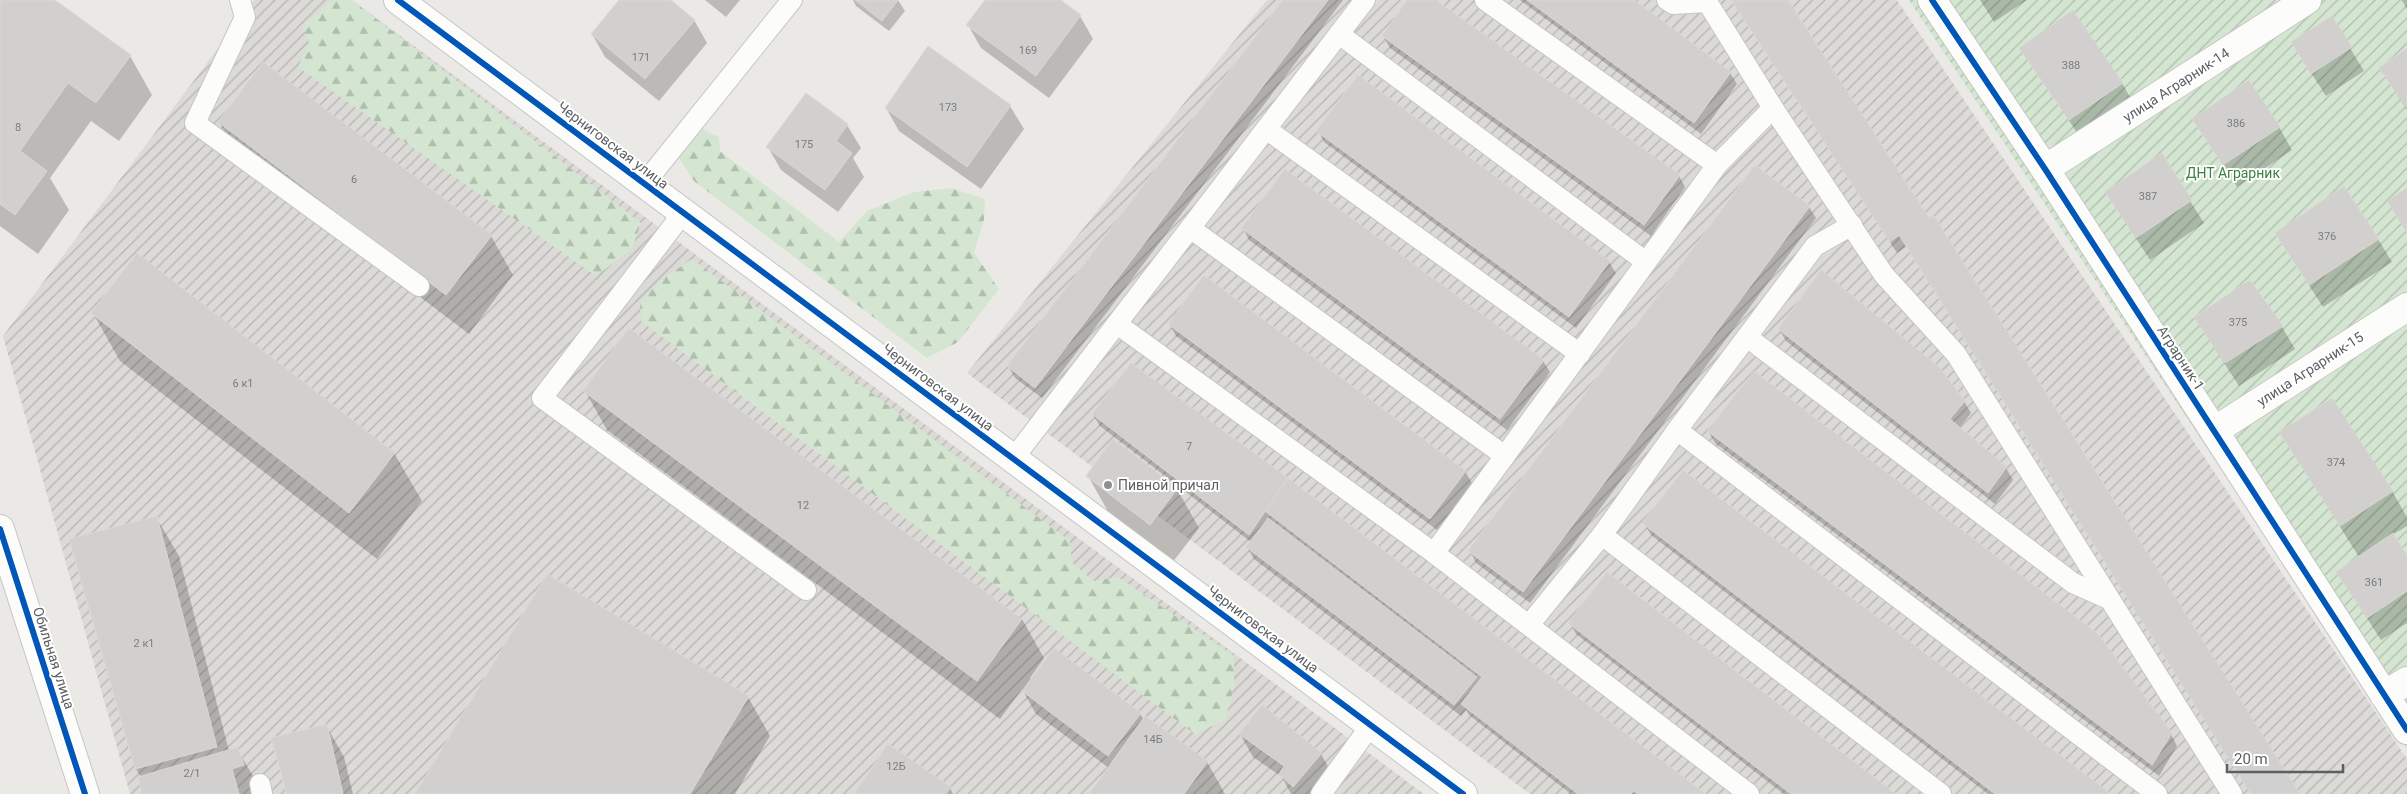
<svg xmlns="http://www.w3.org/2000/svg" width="2407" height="794" viewBox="0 0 2407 794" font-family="Roboto,sans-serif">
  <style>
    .industrial { fill: url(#industrial-furrows) }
    .forest { fill: url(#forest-firs) }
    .garden { fill: url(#garden-furrows) }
    .shadow { fill: #0003 }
    .building { fill: #d1d0ce; stroke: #dad8d4 }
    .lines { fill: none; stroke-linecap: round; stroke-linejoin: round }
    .service-casing { stroke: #c6c6c6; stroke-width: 22 }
    .minor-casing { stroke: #c6c6c6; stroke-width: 30 }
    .tertiary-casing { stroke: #c6c6c6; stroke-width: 30 }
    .service { stroke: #fcfcfb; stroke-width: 20 }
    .minor { stroke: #fcfcfb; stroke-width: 28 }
    .tertiary { stroke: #fcfcfb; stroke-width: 28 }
    .cycleway-casing { stroke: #fff; stroke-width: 9 }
    .cycleway { stroke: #0057b8; stroke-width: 6 }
    .poi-dot { fill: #8d8f90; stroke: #fff; stroke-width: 2 }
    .labels { text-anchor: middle; stroke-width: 4; stroke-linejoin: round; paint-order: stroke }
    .number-label { font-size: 11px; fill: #7a7c7f }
    .street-label { font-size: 14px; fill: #5b5f63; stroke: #fff }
    .park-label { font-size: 14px; fill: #3b823c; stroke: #fff }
    .poi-label { font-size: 14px; fill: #5b5f63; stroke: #fff; text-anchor: start }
  </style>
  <defs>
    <pattern id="industrial-furrows" width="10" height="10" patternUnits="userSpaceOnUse" patternTransform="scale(1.25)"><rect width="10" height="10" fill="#dcdad6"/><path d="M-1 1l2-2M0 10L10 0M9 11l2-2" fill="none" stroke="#b5b4b1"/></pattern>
    <pattern id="forest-firs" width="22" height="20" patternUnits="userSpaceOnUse" patternTransform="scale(1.25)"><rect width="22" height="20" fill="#d4e6d1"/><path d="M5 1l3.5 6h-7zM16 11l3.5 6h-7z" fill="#afbead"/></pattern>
    <pattern id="garden-furrows" width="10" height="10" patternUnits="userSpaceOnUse" patternTransform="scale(1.25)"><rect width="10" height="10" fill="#d4e6d1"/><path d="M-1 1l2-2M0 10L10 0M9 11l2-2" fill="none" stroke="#afbead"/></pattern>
  </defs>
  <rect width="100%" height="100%" fill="#ebe9e5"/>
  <g class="industrial">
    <path d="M 254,0 L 352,0 L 1424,794 L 130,794 L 3,336 Z"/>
    <path d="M 1267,0 L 1897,0 L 2407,759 L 2407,794 L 1530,794 L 967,373 Z"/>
  </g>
  <g class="forest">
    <path d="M 331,0 L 352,0 L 641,223 L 632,249 L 596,276 L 298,67 L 309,43 L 303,26 Z"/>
    <path d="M 699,127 L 719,137 L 720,151 L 839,242 L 867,211 L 914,192 L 951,188 L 985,199 L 984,220 L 974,253 L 999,289 L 958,342 L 927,358 L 694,181 L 676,154 Z"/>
    <path d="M 692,259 L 1070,541 L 1072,563 L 1094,581 L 1118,577 L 1234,656 L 1234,686 L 1225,720 L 1195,734 L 641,321 L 640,302 L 661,280 Z"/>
  </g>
  <path class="garden" d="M 1909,0 L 2407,0 L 2407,749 Z"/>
  <g class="shadow">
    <path d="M 0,0 L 53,0 L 130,56 L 152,95 L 119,141 L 91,121 L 50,178 L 69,210 L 38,254 L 0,226 Z"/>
    <path d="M 621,0 L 670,0 L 694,20 L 707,43 L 659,101 L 605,57 L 592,34 Z"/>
    <path d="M 705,0 L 740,0 L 726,17 Z"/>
    <path d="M 853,0 L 898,0 L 905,11 L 889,31 L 856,6 Z"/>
    <path d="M 987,0 L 1059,0 L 1080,16 L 1093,39 L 1049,98 L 981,48 L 968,25 Z"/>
    <path d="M 1285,0 L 1343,0 L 1042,398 L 1015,378 L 1008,366 Z"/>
    <path d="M 1409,0 L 1434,0 L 1679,176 L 1685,187 L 1651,236 L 1390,48 L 1383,36 Z"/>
    <path d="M 1520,0 L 1631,0 L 1730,73 L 1737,84 L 1701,134 Z"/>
    <path d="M 1732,0 L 1786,0 L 2299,794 L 2251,794 L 1907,246 L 1897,253 Z"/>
    <path d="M 1980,0 L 2027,0 L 1994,22 Z"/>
    <path d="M 2401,0 L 2407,0 L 2407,9 L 2403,2 Z"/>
    <path d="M 2331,17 L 2364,71 L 2326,96 L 2306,65 Z"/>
    <path d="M 929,48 L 1010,106 L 1024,129 L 981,189 L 899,131 L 886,108 Z"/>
    <path d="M 2021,48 L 2122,83 L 2135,106 L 2083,142 Z"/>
    <path d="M 2407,49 L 2407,110 L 2380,68 Z"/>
    <path d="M 806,95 L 847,125 L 861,148 L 853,158 L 864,177 L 838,212 L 781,170 L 768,147 Z"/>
    <path d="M 2194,119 L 2279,127 L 2292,150 L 2237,187 Z"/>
    <path d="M 219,122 L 491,236 L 513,275 L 469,334 L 242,162 Z"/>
    <path d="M 1318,131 L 1609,262 L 1616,273 L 1576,328 L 1324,142 Z"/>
    <path d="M 2161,155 L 2204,223 L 2150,260 L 2106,192 Z"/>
    <path d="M 1809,207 L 1816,218 L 1530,603 L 1476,563 L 1470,551 Z"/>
    <path d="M 1243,228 L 1543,361 L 1550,372 L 1507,430 L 1249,240 Z"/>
    <path d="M 2276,234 L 2378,239 L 2392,262 L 2323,307 Z"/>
    <path d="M 2250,282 L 2282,327 L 2295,349 L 2239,386 L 2195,318 Z"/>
    <path d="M 93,313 L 394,453 L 422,501 L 377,559 L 120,361 Z"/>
    <path d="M 1170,325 L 1465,471 L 1472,483 L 1437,530 L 1176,336 Z"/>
    <path d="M 1779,329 L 1964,401 L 1971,413 L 1959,428 L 2006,468 L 2013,480 L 1995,504 L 1786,341 Z"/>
    <path d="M 1132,365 L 1704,794 L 1571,794 L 1469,715 L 1466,710 L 1461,716 L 1254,559 L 1247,547 L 1251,542 L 1100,426 L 1093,415 Z"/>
    <path d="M 585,391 L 1022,619 L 1044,658 L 1030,678 L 1032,680 L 1055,649 L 1140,714 L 1144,720 L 1207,762 L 1225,794 L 1090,794 L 1109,768 L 1036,714 L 1022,689 L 1000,719 L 607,430 Z"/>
    <path d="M 1708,431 L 2171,734 L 2177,746 L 2159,776 L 1715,443 Z"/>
    <path d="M 2281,433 L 2392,491 L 2407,517 L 2407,526 L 2392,535 L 2407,557 L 2407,623 L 2381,640 L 2337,572 L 2359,557 Z"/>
    <path d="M 1088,476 L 1177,489 L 1199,528 L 1172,563 L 1110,515 Z"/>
    <path d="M 156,517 L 179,556 L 229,751 L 237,749 L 256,781 L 260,794 L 143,794 L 141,777 L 136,769 Z"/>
    <path d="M 1644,523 L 2109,794 L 1988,794 L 1651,535 Z"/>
    <path d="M 1570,623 L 1894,794 L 1784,794 L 1576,634 Z"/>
    <path d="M 748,697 L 770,736 L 735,794 L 416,794 Z"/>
    <path d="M 1262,707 L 1321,754 L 1334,777 L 1320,794 L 1291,794 L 1282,777 L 1253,757 L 1240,734 Z"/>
    <path d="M 326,725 L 344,757 L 353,794 L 288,794 Z"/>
    <path d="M 950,788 L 953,794 L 855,794 Z"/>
  </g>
  <g class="building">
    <path d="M 0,0 L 55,0 L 131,55 L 96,103 L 68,83 L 20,151 L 47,171 L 15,215 L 0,204 Z"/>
    <path d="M 619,0 L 671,0 L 695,20 L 645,79 L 591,34 Z"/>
    <path d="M 855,0 L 898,0 L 882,21 Z"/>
    <path d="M 985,0 L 1061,0 L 1081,15 L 1036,76 L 966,25 Z"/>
    <path d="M 1283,0 L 1328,0 L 1035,388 L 1007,366 Z"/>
    <path d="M 1407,0 L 1436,0 L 1680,175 L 1644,225 L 1382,36 Z"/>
    <path d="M 1527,0 L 1634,0 L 1731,72 L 1694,123 Z"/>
    <path d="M 1731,0 L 1788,0 L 1929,218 L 1934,216 L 2300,794 L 2251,794 L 1899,235 L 1890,242 Z"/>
    <path d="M 2073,10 L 2123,83 L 2069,120 L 2019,48 Z"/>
    <path d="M 2332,16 L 2352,47 L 2311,74 L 2291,42 Z"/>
    <path d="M 928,46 L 1011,105 L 967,167 L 885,108 Z"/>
    <path d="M 2407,48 L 2407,108 L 2379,68 Z"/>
    <path d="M 263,62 L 492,235 L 446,295 L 218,122 Z"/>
    <path d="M 1358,75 L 1610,261 L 1569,317 L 1316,131 Z"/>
    <path d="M 2249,80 L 2280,127 L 2223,165 L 2192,119 Z"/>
    <path d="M 806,93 L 848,124 L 836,141 L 852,153 L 825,190 L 766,147 Z"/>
    <path d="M 2162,153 L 2192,200 L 2136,238 L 2105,192 Z"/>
    <path d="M 1755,165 L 1810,206 L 1523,592 L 1468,551 Z"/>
    <path d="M 1285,169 L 1544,360 L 1500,419 L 1241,228 Z"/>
    <path d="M 2344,186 L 2379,239 L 2309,285 L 2275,233 Z"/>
    <path d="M 2407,188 L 2407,233 L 2387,201 Z"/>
    <path d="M 137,253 L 395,453 L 349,513 L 91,313 Z"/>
    <path d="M 1821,270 L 1939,367 L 1965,401 L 1950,419 L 2007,467 L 1988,493 L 1778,329 Z"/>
    <path d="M 1204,275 L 1466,471 L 1430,519 L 1168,324 Z"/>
    <path d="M 2250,280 L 2283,326 L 2225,363 L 2194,317 Z"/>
    <path d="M 629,328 L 1022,619 L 977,681 L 583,391 Z"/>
    <path d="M 1131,363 L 1288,478 L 1249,535 L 1092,414 Z"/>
    <path d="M 1754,371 L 2098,634 L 2172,733 L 2152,765 L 1707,431 Z"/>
    <path d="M 2332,398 L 2393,491 L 2340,526 L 2279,432 Z"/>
    <path d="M 1113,439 L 1178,488 L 1150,525 L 1086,476 Z"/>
    <path d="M 1683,470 L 2111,794 L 1995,794 L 1642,523 Z"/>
    <path d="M 1288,478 L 1706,794 L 1638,794 L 1634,791 L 1631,794 L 1578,794 L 1461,704 L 1482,677 L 1265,511 Z"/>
    <path d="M 157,516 L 217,747 L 135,769 L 69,539 Z"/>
    <path d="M 1268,518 L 1477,677 L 1454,705 L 1246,547 Z"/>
    <path d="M 2393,533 L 2407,555 L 2407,591 L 2367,618 L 2336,572 Z"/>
    <path d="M 1607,572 L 1896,794 L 1791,794 L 1568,623 Z"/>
    <path d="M 547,574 L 749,696 L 690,794 L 415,794 Z"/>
    <path d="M 1054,648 L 1141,713 L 1108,756 L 1022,691 Z"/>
    <path d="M 1262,705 L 1322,753 L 1293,787 L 1279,774 L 1284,766 L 1239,734 Z"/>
    <path d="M 1145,716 L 1208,761 L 1184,794 L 1089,794 Z"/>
    <path d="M 327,724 L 343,794 L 287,794 L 271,738 Z"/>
    <path d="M 888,744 L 951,787 L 946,794 L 854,794 Z"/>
    <path d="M 238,747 L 244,765 L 232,769 L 239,794 L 142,794 L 138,777 Z"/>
  </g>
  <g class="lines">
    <g class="service-casing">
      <g id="service">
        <path d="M 240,0 L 245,17 L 195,123 L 419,286"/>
        <path d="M 1485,0 L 1717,165"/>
        <path d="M 1667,0 L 1673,4 L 1707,2"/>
        <path d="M 1706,0 L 1773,108 L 1884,275 L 1956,354 L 2232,794"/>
        <path d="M 1339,34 L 1646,262"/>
        <path d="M 1266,129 L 1580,354"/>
        <path d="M 644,184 L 792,0"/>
        <path d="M 683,213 L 542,398 L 806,590"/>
        <path d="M 1190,228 L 1505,456"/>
        <path d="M 1117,324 L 1434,553 L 1749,794"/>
        <path d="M 1747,337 L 2073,583 L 2109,599"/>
        <path d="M 1677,430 L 2157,794"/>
        <path d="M 1013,459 L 1365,0"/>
        <path d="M 1602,535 L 1941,794"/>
        <path d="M 1434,553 L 1717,165 L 1773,108"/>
        <path d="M 1529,625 L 1602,535 L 1677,430 L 1815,246 L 1852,225"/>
        <path d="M 260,784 L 262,794"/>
        <path d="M 1321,794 L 1371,725"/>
      </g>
    </g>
    <g class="minor-casing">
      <g id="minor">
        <path d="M 1932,0 L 2045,169 L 2407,730"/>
        <path d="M 2045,169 L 2307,0"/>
        <path d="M 2214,431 L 2407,307"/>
        <path d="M 0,529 L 85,794"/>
        <path d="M 2384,695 L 2407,681"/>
      </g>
    </g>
    <g class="tertiary-casing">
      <path id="tertiary" d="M 398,0 L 1463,794"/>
    </g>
    <use href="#service" class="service"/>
    <use href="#minor" class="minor"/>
    <use href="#tertiary" class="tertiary"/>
    <g class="cycleway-casing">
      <g id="cycleway">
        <path d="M 398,0 L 1463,794"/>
        <path d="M 1932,0 L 2045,169 L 2407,730"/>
        <path d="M 0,529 L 85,794"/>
      </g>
    </g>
    <use href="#cycleway" class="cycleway"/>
  </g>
  <circle class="poi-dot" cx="1108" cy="485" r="5"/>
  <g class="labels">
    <g class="number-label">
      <text x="1028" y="54">169</text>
      <text x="641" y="61">171</text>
      <text x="2071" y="69">388</text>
      <text x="948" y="111">173</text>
      <text x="2236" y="127">386</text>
      <text x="18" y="131">8</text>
      <text x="804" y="148">175</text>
      <text x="354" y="183">6</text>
      <text x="2148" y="200">387</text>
      <text x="2327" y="240">376</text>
      <text x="2238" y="326">375</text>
      <text x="243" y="387">6 к1</text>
      <text x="1189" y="450">7</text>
      <text x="2336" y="466">374</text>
      <text x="803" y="509">12</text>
      <text x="2374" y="586">361</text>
      <text x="144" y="647">2 к1</text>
      <text x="1153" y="743">14Б</text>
      <text x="896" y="770">12Б</text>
      <text x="192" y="777">2/1</text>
    </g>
    <g class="street-label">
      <text transform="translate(2176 85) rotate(-33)" y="5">улица Аграрник-14</text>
      <text transform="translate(613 145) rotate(37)" y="5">Черниговская улица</text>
      <text transform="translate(2181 358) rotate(57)" y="5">Аграрник-1</text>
      <text transform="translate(2310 369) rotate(-33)" y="5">улица Аграрник-15</text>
      <text transform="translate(938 387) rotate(37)" y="5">Черниговская улица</text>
      <text transform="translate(1263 629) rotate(37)" y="5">Черниговская улица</text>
      <text transform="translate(54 658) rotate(72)" y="5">Обильная улица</text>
    </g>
    <g class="park-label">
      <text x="2233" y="178">ДНТ Аграрник</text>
    </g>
    <g class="poi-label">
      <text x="1118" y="490">Пивной причал</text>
    </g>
  </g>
  <path d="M2227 764v8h116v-8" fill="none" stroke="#5b5f63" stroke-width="2.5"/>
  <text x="2234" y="764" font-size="15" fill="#5b5f63" stroke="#ffffff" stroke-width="4" paint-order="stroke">20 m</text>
</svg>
